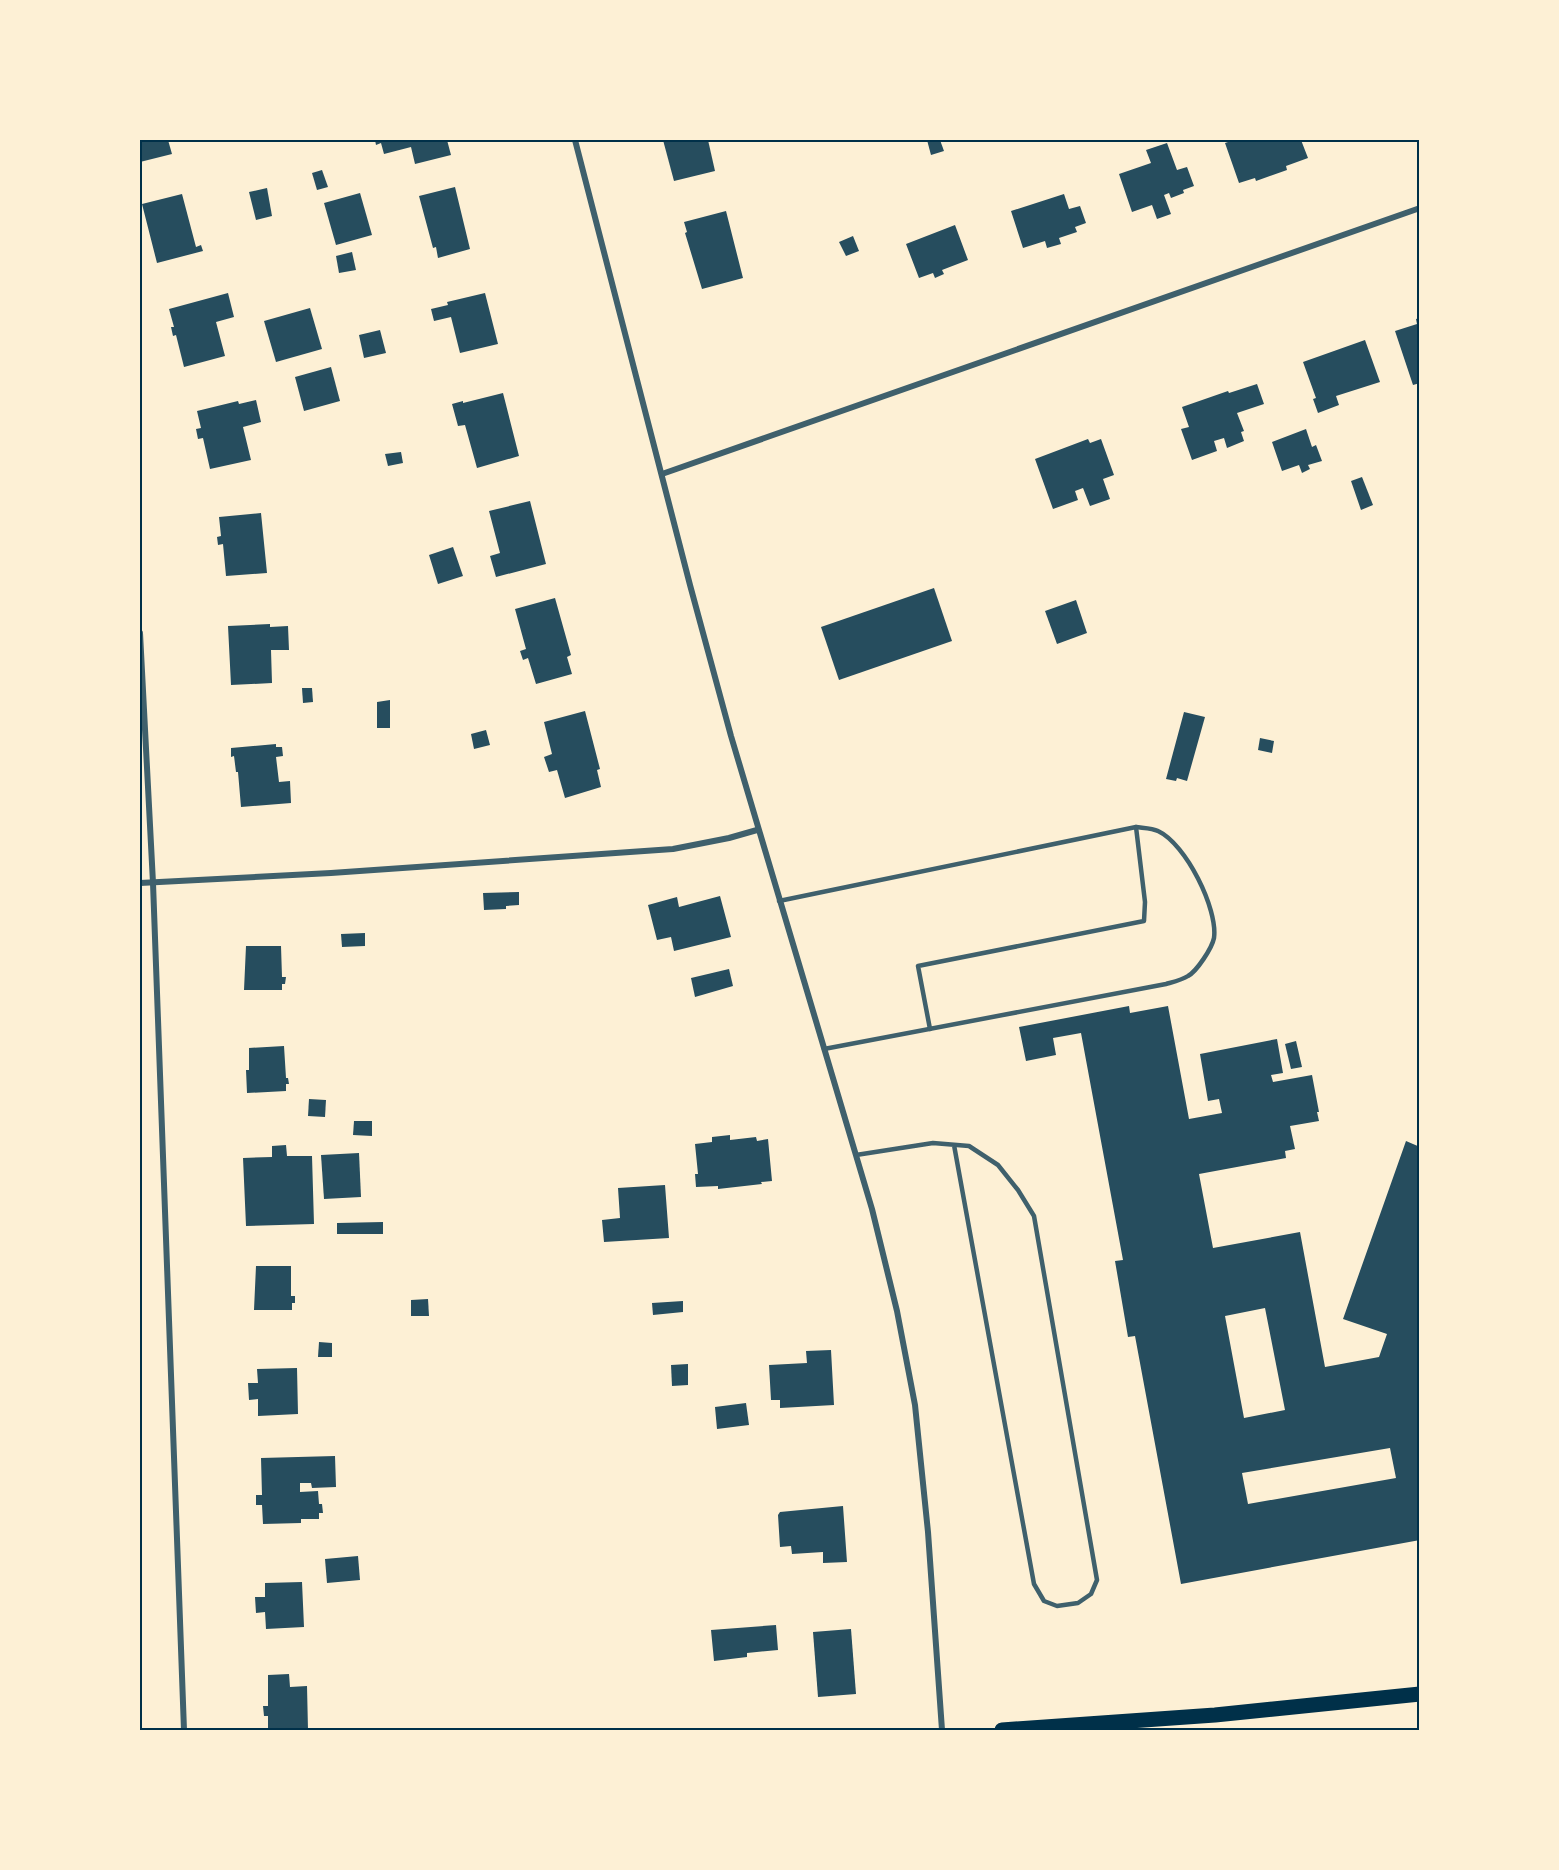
<svg xmlns="http://www.w3.org/2000/svg" width="1559" height="1870" viewBox="0 0 1559 1870" font-family="Georgia,serif">
  <style>
    .building { fill: #264d5e; fill-rule: evenodd }
    .lines { fill: none; stroke-linecap: round; stroke-linejoin: round }
    .service { stroke: #3f606c; stroke-width: 4.5 }
    .minor { stroke: #3f606c; stroke-width: 6 }
    .primary { stroke: #003049; stroke-width: 15 }
    .neatline { fill: none; stroke: #003049; stroke-width: 2 }
  </style>
  <rect width="100%" height="100%" fill="#fdf0d5"/>
  <g class="building">
    <path d="M 140,140 L 168,140 L 172,154 L 140,162 Z"/>
    <path d="M 375,140 L 447,140 L 451,155 L 415,164 L 411,147 L 384,154 L 381,143 L 376,145 Z"/>
    <path d="M 663,140 L 708,140 L 715,171 L 674,181 Z"/>
    <path d="M 927,140 L 940,140 L 944,151 L 931,155 Z"/>
    <path d="M 1234,140 L 1301,140 L 1308,158 L 1286,166 L 1287,170 L 1256,181 L 1255,178 L 1239,183 L 1225,143 Z"/>
    <path d="M 1167,143 L 1177,170 L 1187,167 L 1194,186 L 1183,190 L 1184,193 L 1171,198 L 1169,193 L 1164,195 L 1171,214 L 1157,219 L 1152,205 L 1132,212 L 1119,174 L 1151,163 L 1146,150 Z"/>
    <path d="M 322,170 L 328,187 L 317,190 L 312,173 Z"/>
    <path d="M 455,187 L 470,249 L 438,258 L 436,247 L 433,248 L 419,196 Z"/>
    <path d="M 267,188 L 272,216 L 256,220 L 249,192 Z"/>
    <path d="M 360,193 L 372,235 L 336,245 L 324,203 Z"/>
    <path d="M 182,194 L 196,247 L 201,245 L 203,251 L 157,263 L 142,204 Z"/>
    <path d="M 1064,194 L 1069,209 L 1080,206 L 1086,223 L 1075,227 L 1077,232 L 1059,238 L 1061,244 L 1047,248 L 1045,241 L 1023,248 L 1011,211 Z"/>
    <path d="M 726,211 L 743,278 L 702,289 L 685,233 L 687,232 L 684,222 Z"/>
    <path d="M 955,225 L 968,260 L 942,270 L 944,274 L 935,278 L 933,273 L 919,278 L 906,244 Z"/>
    <path d="M 853,236 L 859,251 L 846,256 L 839,242 Z"/>
    <path d="M 352,252 L 356,270 L 339,273 L 336,256 Z"/>
    <path d="M 228,293 L 234,317 L 216,322 L 225,356 L 184,367 L 176,335 L 173,336 L 171,327 L 174,327 L 169,309 Z"/>
    <path d="M 485,293 L 498,344 L 460,353 L 451,317 L 434,321 L 431,309 L 448,305 L 447,302 Z"/>
    <path d="M 310,308 L 322,349 L 276,362 L 264,321 Z"/>
    <path d="M 1420,318 L 1420,383 L 1413,385 L 1395,331 L 1417,324 L 1416,319 Z"/>
    <path d="M 380,330 L 386,353 L 364,358 L 359,335 Z"/>
    <path d="M 1365,340 L 1380,382 L 1336,396 L 1339,405 L 1318,413 L 1313,399 L 1316,398 L 1303,362 Z"/>
    <path d="M 331,367 L 340,401 L 304,411 L 295,377 Z"/>
    <path d="M 1257,384 L 1264,404 L 1237,413 L 1244,431 L 1241,432 L 1244,441 L 1227,448 L 1224,438 L 1214,441 L 1217,451 L 1192,460 L 1181,429 L 1189,427 L 1182,407 L 1228,391 L 1229,393 Z"/>
    <path d="M 503,393 L 519,456 L 477,468 L 465,425 L 458,426 L 452,404 L 463,401 L 463,403 Z"/>
    <path d="M 256,400 L 261,422 L 243,427 L 251,460 L 210,469 L 203,438 L 198,439 L 196,429 L 201,428 L 197,411 L 238,401 L 239,404 Z"/>
    <path d="M 1306,429 L 1312,447 L 1316,445 L 1322,461 L 1308,465 L 1310,469 L 1302,473 L 1299,465 L 1282,471 L 1272,442 Z"/>
    <path d="M 1088,439 L 1090,443 L 1101,439 L 1114,475 L 1103,479 L 1110,499 L 1090,506 L 1083,488 L 1075,491 L 1078,500 L 1053,509 L 1035,459 Z"/>
    <path d="M 401,452 L 403,463 L 388,466 L 385,454 Z"/>
    <path d="M 1362,477 L 1373,505 L 1361,510 L 1351,481 Z"/>
    <path d="M 530,501 L 546,564 L 496,577 L 490,556 L 500,553 L 489,511 Z"/>
    <path d="M 261,513 L 267,573 L 226,576 L 223,544 L 218,545 L 217,537 L 221,536 L 219,517 Z"/>
    <path d="M 453,547 L 463,576 L 438,584 L 429,555 Z"/>
    <path d="M 934,588 L 952,641 L 839,680 L 821,627 Z"/>
    <path d="M 555,598 L 571,655 L 567,657 L 572,674 L 536,684 L 528,658 L 523,660 L 520,651 L 526,649 L 515,609 Z"/>
    <path d="M 1076,600 L 1087,633 L 1057,644 L 1045,611 Z"/>
    <path d="M 270,624 L 270,627 L 288,626 L 289,650 L 271,650 L 272,683 L 231,685 L 228,626 Z"/>
    <path d="M 302,688 L 312,688 L 313,702 L 303,703 Z"/>
    <path d="M 390,700 L 390,728 L 377,728 L 377,702 Z"/>
    <path d="M 585,711 L 600,769 L 597,770 L 601,787 L 565,798 L 557,770 L 549,772 L 544,757 L 552,754 L 544,722 Z"/>
    <path d="M 1184,712 L 1205,717 L 1187,781 L 1177,778 L 1176,781 L 1166,779 Z"/>
    <path d="M 486,730 L 490,745 L 474,749 L 471,734 Z"/>
    <path d="M 1260,738 L 1274,741 L 1272,753 L 1258,750 Z"/>
    <path d="M 276,744 L 276,747 L 282,747 L 283,756 L 276,757 L 279,782 L 290,781 L 291,803 L 241,807 L 238,772 L 236,772 L 234,756 L 231,757 L 231,748 Z"/>
    <path d="M 519,892 L 519,905 L 506,906 L 506,909 L 484,910 L 483,893 Z"/>
    <path d="M 720,896 L 731,937 L 674,951 L 671,937 L 657,940 L 648,905 L 677,897 L 679,907 Z"/>
    <path d="M 365,933 L 365,946 L 342,947 L 341,934 Z"/>
    <path d="M 246,946 L 281,946 L 282,977 L 286,977 L 285,984 L 282,984 L 282,990 L 244,990 Z"/>
    <path d="M 729,969 L 733,986 L 695,997 L 691,978 Z"/>
    <path d="M 1129,1006 L 1130,1013 L 1168,1006 L 1189,1119 L 1222,1113 L 1219,1099 L 1208,1101 L 1200,1054 L 1277,1039 L 1283,1073 L 1271,1075 L 1273,1082 L 1312,1075 L 1319,1112 L 1317,1112 L 1319,1121 L 1290,1126 L 1295,1149 L 1285,1151 L 1286,1158 L 1199,1174 L 1213,1248 L 1300,1232 L 1325,1367 L 1379,1357 L 1387,1334 L 1343,1319 L 1406,1141 L 1420,1147 L 1420,1540 L 1181,1584 L 1135,1336 L 1128,1337 L 1115,1261 L 1123,1260 L 1081,1033 L 1053,1038 L 1056,1055 L 1026,1061 L 1019,1027 ZM 1265,1308 L 1285,1410 L 1244,1418 L 1225,1316 ZM 1390,1448 L 1396,1478 L 1248,1504 L 1242,1473 Z"/>
    <path d="M 1296,1041 L 1302,1067 L 1291,1069 L 1285,1044 Z"/>
    <path d="M 284,1046 L 286,1078 L 288,1078 L 289,1084 L 286,1084 L 286,1091 L 247,1093 L 246,1070 L 249,1070 L 249,1048 Z"/>
    <path d="M 309,1099 L 326,1100 L 325,1117 L 308,1116 Z"/>
    <path d="M 354,1121 L 372,1121 L 372,1136 L 353,1135 Z"/>
    <path d="M 730,1135 L 730,1140 L 756,1137 L 757,1141 L 768,1139 L 772,1181 L 761,1182 L 762,1184 L 718,1189 L 718,1186 L 696,1187 L 695,1174 L 698,1174 L 695,1144 L 712,1142 L 712,1137 Z"/>
    <path d="M 286,1145 L 287,1156 L 312,1156 L 314,1224 L 246,1226 L 243,1158 L 272,1157 L 272,1146 Z"/>
    <path d="M 359,1153 L 361,1197 L 324,1199 L 321,1155 Z"/>
    <path d="M 665,1185 L 669,1238 L 604,1242 L 602,1220 L 620,1218 L 618,1188 Z"/>
    <path d="M 383,1222 L 383,1234 L 337,1234 L 337,1223 Z"/>
    <path d="M 256,1266 L 291,1266 L 291,1296 L 295,1296 L 295,1303 L 292,1303 L 292,1310 L 254,1310 Z"/>
    <path d="M 428,1299 L 429,1316 L 411,1316 L 411,1300 Z"/>
    <path d="M 683,1301 L 683,1312 L 653,1315 L 652,1303 Z"/>
    <path d="M 319,1342 L 332,1343 L 332,1357 L 318,1357 Z"/>
    <path d="M 831,1350 L 834,1405 L 780,1408 L 780,1400 L 771,1400 L 769,1365 L 807,1363 L 806,1351 Z"/>
    <path d="M 688,1364 L 688,1385 L 672,1386 L 671,1365 Z"/>
    <path d="M 297,1368 L 298,1414 L 258,1416 L 258,1399 L 249,1400 L 248,1383 L 258,1383 L 257,1369 Z"/>
    <path d="M 746,1403 L 749,1425 L 717,1429 L 715,1407 Z"/>
    <path d="M 335,1456 L 336,1487 L 312,1488 L 311,1483 L 300,1483 L 300,1492 L 318,1491 L 319,1504 L 322,1504 L 323,1513 L 319,1513 L 319,1519 L 301,1519 L 301,1523 L 263,1524 L 262,1505 L 256,1505 L 256,1495 L 262,1495 L 261,1458 Z"/>
    <path d="M 843,1506 L 847,1562 L 823,1563 L 823,1552 L 792,1554 L 791,1546 L 780,1547 L 778,1515 L 780,1512 Z"/>
    <path d="M 358,1556 L 360,1580 L 327,1583 L 325,1559 Z"/>
    <path d="M 302,1582 L 304,1627 L 266,1629 L 265,1612 L 256,1613 L 255,1597 L 265,1597 L 265,1583 Z"/>
    <path d="M 776,1625 L 778,1650 L 747,1653 L 747,1657 L 714,1661 L 711,1630 Z"/>
    <path d="M 851,1629 L 856,1694 L 818,1697 L 813,1632 Z"/>
    <path d="M 289,1674 L 290,1687 L 307,1686 L 308,1730 L 268,1730 L 268,1716 L 264,1716 L 263,1706 L 268,1706 L 268,1675 Z"/>
  </g>
  <g class="lines">
    <g class="service">
      <path d="M 779,901 L 1136,827 C 1142,828 1152,828 1158,831 C 1186,844 1218,909 1214,938 C 1212,948 1197,971 1188,976 C 1182,980 1173,982 1166,984 L 824,1049"/>
      <path d="M 930,1029 L 918,966 L 1144,921 L 1145,902 L 1136,827"/>
      <path d="M 856,1155 L 933,1143 L 969,1146 L 998,1165 L 1018,1190 L 1034,1216 L 1097,1580 L 1091,1594 L 1078,1603 L 1057,1606 L 1044,1601 L 1034,1584 L 954,1145"/>
    </g>
    <g class="minor">
      <path d="M 575,140 L 690,585 L 731,736 L 872,1209 L 897,1311 L 915,1405 L 928,1532 L 942,1730"/>
      <path d="M 662,474 L 1420,208"/>
      <path d="M 140,633 L 153,883 L 184,1730"/>
      <path d="M 140,883 L 331,873 L 673,849 L 729,838 L 757,830"/>
    </g>
    <path class="primary" d="M 1002,1730 L 1215,1715 L 1420,1694"/>
  </g>
  <rect width="1559" height="1870" fill="none" stroke="#fdf0d5" stroke-width="282"/>
  <rect x="141" y="141" width="1277" height="1588" class="neatline"/>
</svg>
